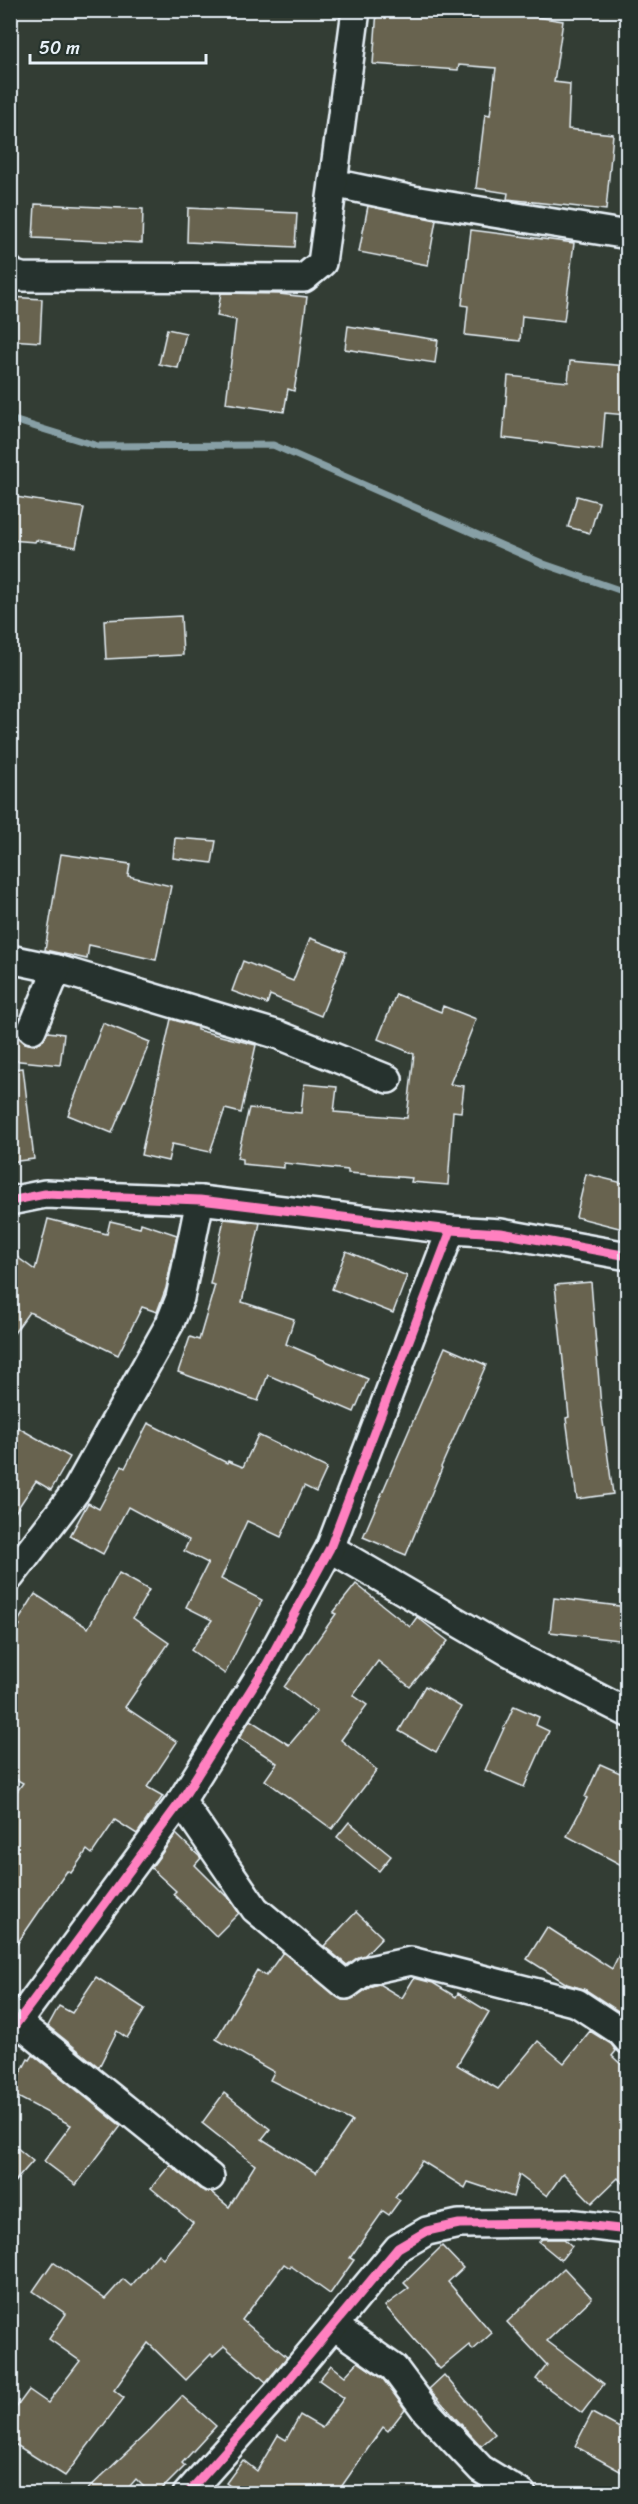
<svg xmlns="http://www.w3.org/2000/svg" width="638" height="2504" viewBox="0 0 638 2504" font-family="Sriracha,sans-serif">
  <style>
    .lines { fill: none; stroke-linecap: round; stroke-linejoin: round }
    .stream { stroke: #879fa5; stroke-width: 7 }
    .building { fill: #676450; stroke: #e8f1f8; stroke-width: 1.5 }
    .street-casing { stroke: #e8f1f8; stroke-width: 32 }
    .street { stroke: #26332d; stroke-width: 27 }
    .cycleway-casing { stroke: #26332d; stroke-width: 13 }
    .cycleway { stroke: #ff80c0; stroke-width: 9 }
  </style>
  <rect width="100%" height="100%" fill="#333d34"/>
  <filter id="ink" filterUnits="userSpaceOnUse"><feTurbulence type="fractalNoise" baseFrequency=".0167" numOctaves="2"/><feDisplacementMap in="SourceGraphic" scale="12" xChannelSelector="R" yChannelSelector="G"/><feConvolveMatrix kernelMatrix="1 2 1 2 8 2 1 2 1" color-interpolation-filters="sRGB"/></filter>
  <g filter="url(#ink)">
    <g class="lines">
      <path class="stream" d="M 10,419 L 98,446 L 273,445 L 544,564 L 628,593"/>
    </g>
    <g class="building">
      <path d="M 377,10 L 490,10 L 563,21 L 554,82 L 570,84 L 568,129 L 613,134 L 606,210 L 507,199 L 508,193 L 476,188 L 485,114 L 490,115 L 496,68 L 459,65 L 458,70 L 373,64 Z"/>
      <path d="M 35,204 L 143,209 L 142,243 L 33,238 Z"/>
      <path d="M 368,206 L 436,220 L 428,265 L 359,252 Z"/>
      <path d="M 188,208 L 297,213 L 295,247 L 187,242 Z"/>
      <path d="M 471,230 L 574,243 L 564,321 L 522,316 L 520,341 L 465,335 L 468,306 L 462,305 Z"/>
      <path d="M 221,293 L 279,294 L 307,297 L 297,374 L 294,391 L 288,389 L 284,412 L 226,403 L 236,320 L 217,316 Z"/>
      <path d="M 10,297 L 42,299 L 40,342 L 10,340 Z"/>
      <path d="M 348,326 L 438,340 L 435,363 L 345,349 Z"/>
      <path d="M 167,329 L 186,333 L 178,368 L 159,364 Z"/>
      <path d="M 570,361 L 627,366 L 627,415 L 605,413 L 602,450 L 503,438 L 508,376 L 568,382 Z"/>
      <path d="M 10,496 L 84,508 L 76,547 L 36,540 L 35,542 L 10,540 Z"/>
      <path d="M 577,496 L 599,502 L 590,533 L 568,527 Z"/>
      <path d="M 181,616 L 183,655 L 106,659 L 104,620 Z"/>
      <path d="M 175,838 L 216,841 L 212,863 L 173,858 Z"/>
      <path d="M 61,854 L 130,864 L 128,876 L 171,886 L 156,960 L 89,945 L 87,959 L 45,950 Z"/>
      <path d="M 310,938 L 346,952 L 321,1016 L 270,995 L 267,1004 L 232,991 L 243,961 L 293,981 Z"/>
      <path d="M 396,994 L 441,1012 L 443,1006 L 476,1019 L 450,1084 L 464,1086 L 461,1112 L 453,1111 L 448,1185 L 411,1182 L 412,1178 L 348,1173 L 348,1170 L 284,1163 L 284,1168 L 242,1164 L 242,1159 L 237,1158 L 249,1108 L 301,1113 L 304,1084 L 337,1087 L 334,1112 L 407,1118 L 414,1054 L 378,1039 Z"/>
      <path d="M 171,1019 L 197,1027 L 197,1030 L 256,1045 L 241,1113 L 225,1109 L 210,1152 L 172,1144 L 168,1161 L 141,1155 Z"/>
      <path d="M 103,1023 L 150,1042 L 112,1133 L 68,1115 Z"/>
      <path d="M 10,1028 L 17,1029 L 19,1038 L 25,1043 L 33,1045 L 42,1041 L 48,1032 L 64,1034 L 60,1065 L 10,1060 Z"/>
      <path d="M 23,1068 L 34,1159 L 10,1162 L 10,1069 Z"/>
      <path d="M 586,1174 L 627,1184 L 627,1230 L 576,1217 Z"/>
      <path d="M 48,1219 L 107,1234 L 110,1221 L 140,1228 L 141,1223 L 177,1235 L 166,1288 L 157,1312 L 142,1307 L 118,1355 L 29,1312 L 10,1339 L 10,1252 L 35,1270 Z"/>
      <path d="M 224,1219 L 260,1223 L 242,1302 L 294,1319 L 286,1344 L 368,1379 L 354,1412 L 268,1375 L 258,1401 L 178,1372 L 190,1337 L 199,1340 L 215,1285 L 210,1284 Z"/>
      <path d="M 346,1251 L 407,1276 L 393,1313 L 332,1289 Z"/>
      <path d="M 591,1282 L 601,1407 L 613,1494 L 577,1499 L 566,1418 L 569,1417 L 555,1285 Z"/>
      <path d="M 445,1347 L 486,1365 L 441,1467 L 442,1468 L 406,1555 L 363,1537 Z"/>
      <path d="M 10,1423 L 70,1457 L 51,1490 L 36,1481 L 10,1520 Z"/>
      <path d="M 148,1423 L 227,1463 L 228,1461 L 243,1467 L 258,1435 L 327,1468 L 316,1492 L 304,1486 L 281,1537 L 247,1521 L 221,1579 L 262,1600 L 225,1674 L 191,1650 L 212,1620 L 186,1607 L 208,1563 L 184,1551 L 189,1540 L 128,1507 L 103,1554 L 70,1536 L 88,1503 L 99,1509 L 122,1466 L 125,1468 Z"/>
      <path d="M 119,1573 L 149,1590 L 133,1618 L 169,1643 L 125,1707 L 177,1742 L 147,1787 L 163,1796 L 137,1834 L 115,1820 L 92,1854 L 87,1850 L 71,1873 L 67,1871 L 10,1954 L 10,1801 L 23,1783 L 10,1776 L 10,1641 L 20,1625 L 17,1623 L 35,1594 L 88,1628 Z"/>
      <path d="M 356,1584 L 410,1627 L 417,1617 L 448,1641 L 410,1687 L 378,1661 L 353,1695 L 367,1705 L 341,1740 L 377,1770 L 332,1829 L 265,1780 L 277,1763 L 239,1738 L 250,1720 L 289,1745 L 317,1712 L 284,1687 L 336,1614 L 333,1613 Z"/>
      <path d="M 554,1598 L 627,1607 L 627,1641 L 550,1632 Z"/>
      <path d="M 425,1686 L 461,1707 L 436,1752 L 399,1731 Z"/>
      <path d="M 514,1706 L 539,1717 L 536,1725 L 549,1731 L 524,1787 L 485,1770 Z"/>
      <path d="M 600,1764 L 627,1776 L 627,1868 L 567,1836 L 587,1798 L 585,1797 Z"/>
      <path d="M 349,1822 L 391,1856 L 379,1871 L 337,1837 Z"/>
      <path d="M 176,1834 L 201,1858 L 195,1865 L 230,1900 L 239,1913 L 216,1936 L 173,1894 L 176,1891 L 151,1868 Z"/>
      <path d="M 356,1912 L 382,1937 L 365,1955 L 347,1965 L 324,1946 Z"/>
      <path d="M 547,1927 L 612,1969 L 627,1938 L 627,2017 L 586,1990 L 567,1984 L 527,1959 Z"/>
      <path d="M 283,1952 L 342,2000 L 349,2000 L 372,1986 L 379,1984 L 402,1998 L 414,1978 L 433,1983 L 456,1997 L 458,1993 L 489,2012 L 457,2065 L 498,2089 L 538,2041 L 564,2063 L 590,2031 L 611,2044 L 616,2051 L 612,2056 L 627,2070 L 627,2188 L 618,2178 L 592,2203 L 563,2173 L 547,2196 L 519,2175 L 513,2197 L 468,2182 L 465,2188 L 422,2161 L 395,2197 L 400,2200 L 389,2215 L 383,2211 L 350,2258 L 354,2260 L 330,2294 L 291,2266 L 290,2268 L 284,2264 L 242,2320 L 287,2357 L 266,2382 L 224,2346 L 213,2356 L 211,2354 L 186,2380 L 148,2343 L 114,2390 L 124,2398 L 65,2476 L 10,2441 L 10,2416 L 29,2390 L 48,2403 L 80,2361 L 49,2339 L 66,2314 L 33,2291 L 53,2262 L 105,2299 L 123,2279 L 131,2286 L 158,2254 L 163,2258 L 193,2223 L 151,2188 L 170,2165 L 200,2189 L 211,2192 L 229,2207 L 255,2165 L 202,2123 L 224,2093 L 270,2129 L 262,2139 L 316,2173 L 352,2121 L 270,2080 L 274,2072 L 216,2039 L 257,1970 L 266,1976 Z"/>
      <path d="M 96,1977 L 145,2009 L 127,2038 L 117,2031 L 99,2067 L 48,2026 L 59,2006 L 72,2013 Z"/>
      <path d="M 33,2055 L 121,2126 L 76,2185 L 44,2161 L 71,2125 L 10,2093 L 28,2059 L 30,2060 Z"/>
      <path d="M 10,2142 L 33,2161 L 10,2187 Z"/>
      <path d="M 542,2239 L 564,2239 L 572,2246 L 561,2260 L 539,2242 Z"/>
      <path d="M 442,2246 L 463,2268 L 448,2282 L 492,2333 L 473,2350 L 469,2345 L 440,2369 L 385,2306 L 409,2288 L 404,2283 Z"/>
      <path d="M 564,2268 L 592,2298 L 547,2341 L 604,2384 L 582,2413 L 536,2379 L 547,2365 L 507,2322 Z"/>
      <path d="M 358,2362 L 383,2379 L 405,2409 L 388,2431 L 383,2427 L 337,2493 L 240,2493 L 226,2483 L 243,2460 L 257,2471 L 278,2435 L 286,2440 L 300,2415 L 322,2428 L 344,2398 L 319,2380 L 331,2365 L 345,2376 Z"/>
      <path d="M 444,2375 L 495,2434 L 481,2446 L 429,2389 Z"/>
      <path d="M 182,2396 L 216,2426 L 182,2463 L 185,2466 L 158,2493 L 150,2493 L 136,2479 L 124,2493 L 84,2493 L 150,2430 Z"/>
      <path d="M 592,2413 L 627,2432 L 627,2475 L 575,2446 Z"/>
    </g>
    <g class="lines">
      <g class="street-casing">
        <g id="street">
          <path d="M 356,10 L 333,183 L 413,200 L 628,235"/>
          <path d="M 10,271 L 12,274 L 22,277 L 304,278 L 322,263 L 333,183"/>
          <path d="M 10,959 L 57,969 L 279,1035 L 388,1079"/>
          <path d="M 32,1029 L 57,969"/>
          <path d="M 10,1201 L 45,1194 L 200,1200 L 451,1230 L 501,1233 L 628,1256"/>
          <path d="M 330,1548 L 507,1651 L 628,1713"/>
          <path d="M 10,1577 L 76,1491 L 170,1323 L 180,1298 L 200,1200"/>
          <path d="M 181,1801 L 255,1909 L 346,1985 L 365,1971 L 411,1961 L 577,2003 L 621,2032 L 628,2040"/>
          <path d="M 10,2016 L 210,2177"/>
          <path d="M 10,2032 L 181,1801 L 267,1664 L 330,1548 L 451,1230"/>
          <path d="M 334,2326 L 394,2368 L 426,2411 L 481,2469 L 522,2494"/>
          <path d="M 187,2494 L 279,2391 L 398,2248 L 427,2231 L 459,2224 L 567,2223 L 628,2230"/>
        </g>
      </g>
      <use href="#street" class="street"/>
      <g class="cycleway-casing">
        <g id="cycleway">
          <path d="M 10,1201 L 45,1194 L 200,1200 L 451,1230 L 501,1233 L 628,1256"/>
          <path d="M 10,2032 L 181,1801 L 267,1664 L 330,1548 L 451,1230"/>
          <path d="M 187,2494 L 279,2391 L 398,2248 L 427,2231 L 459,2224 L 567,2223 L 628,2230"/>
        </g>
      </g>
      <use href="#cycleway" class="cycleway"/>
    </g>
  </g>
  <rect width="638" height="2504" fill="none" stroke="#26332d" stroke-width="36"/>
  <rect x="18" y="18" width="602" height="2468" fill="none" stroke="#e8f1f8" stroke-width="2" filter="url(#ink)"/>
  <path d="M30 54v9h176v-9" fill="none" stroke="#e8f1f8" stroke-width="3"/>
  <text x="39" y="54" font-size="18" fill="#e8f1f8" stroke="#26332d" stroke-width="4.5" paint-order="stroke">50 m</text>
</svg>
